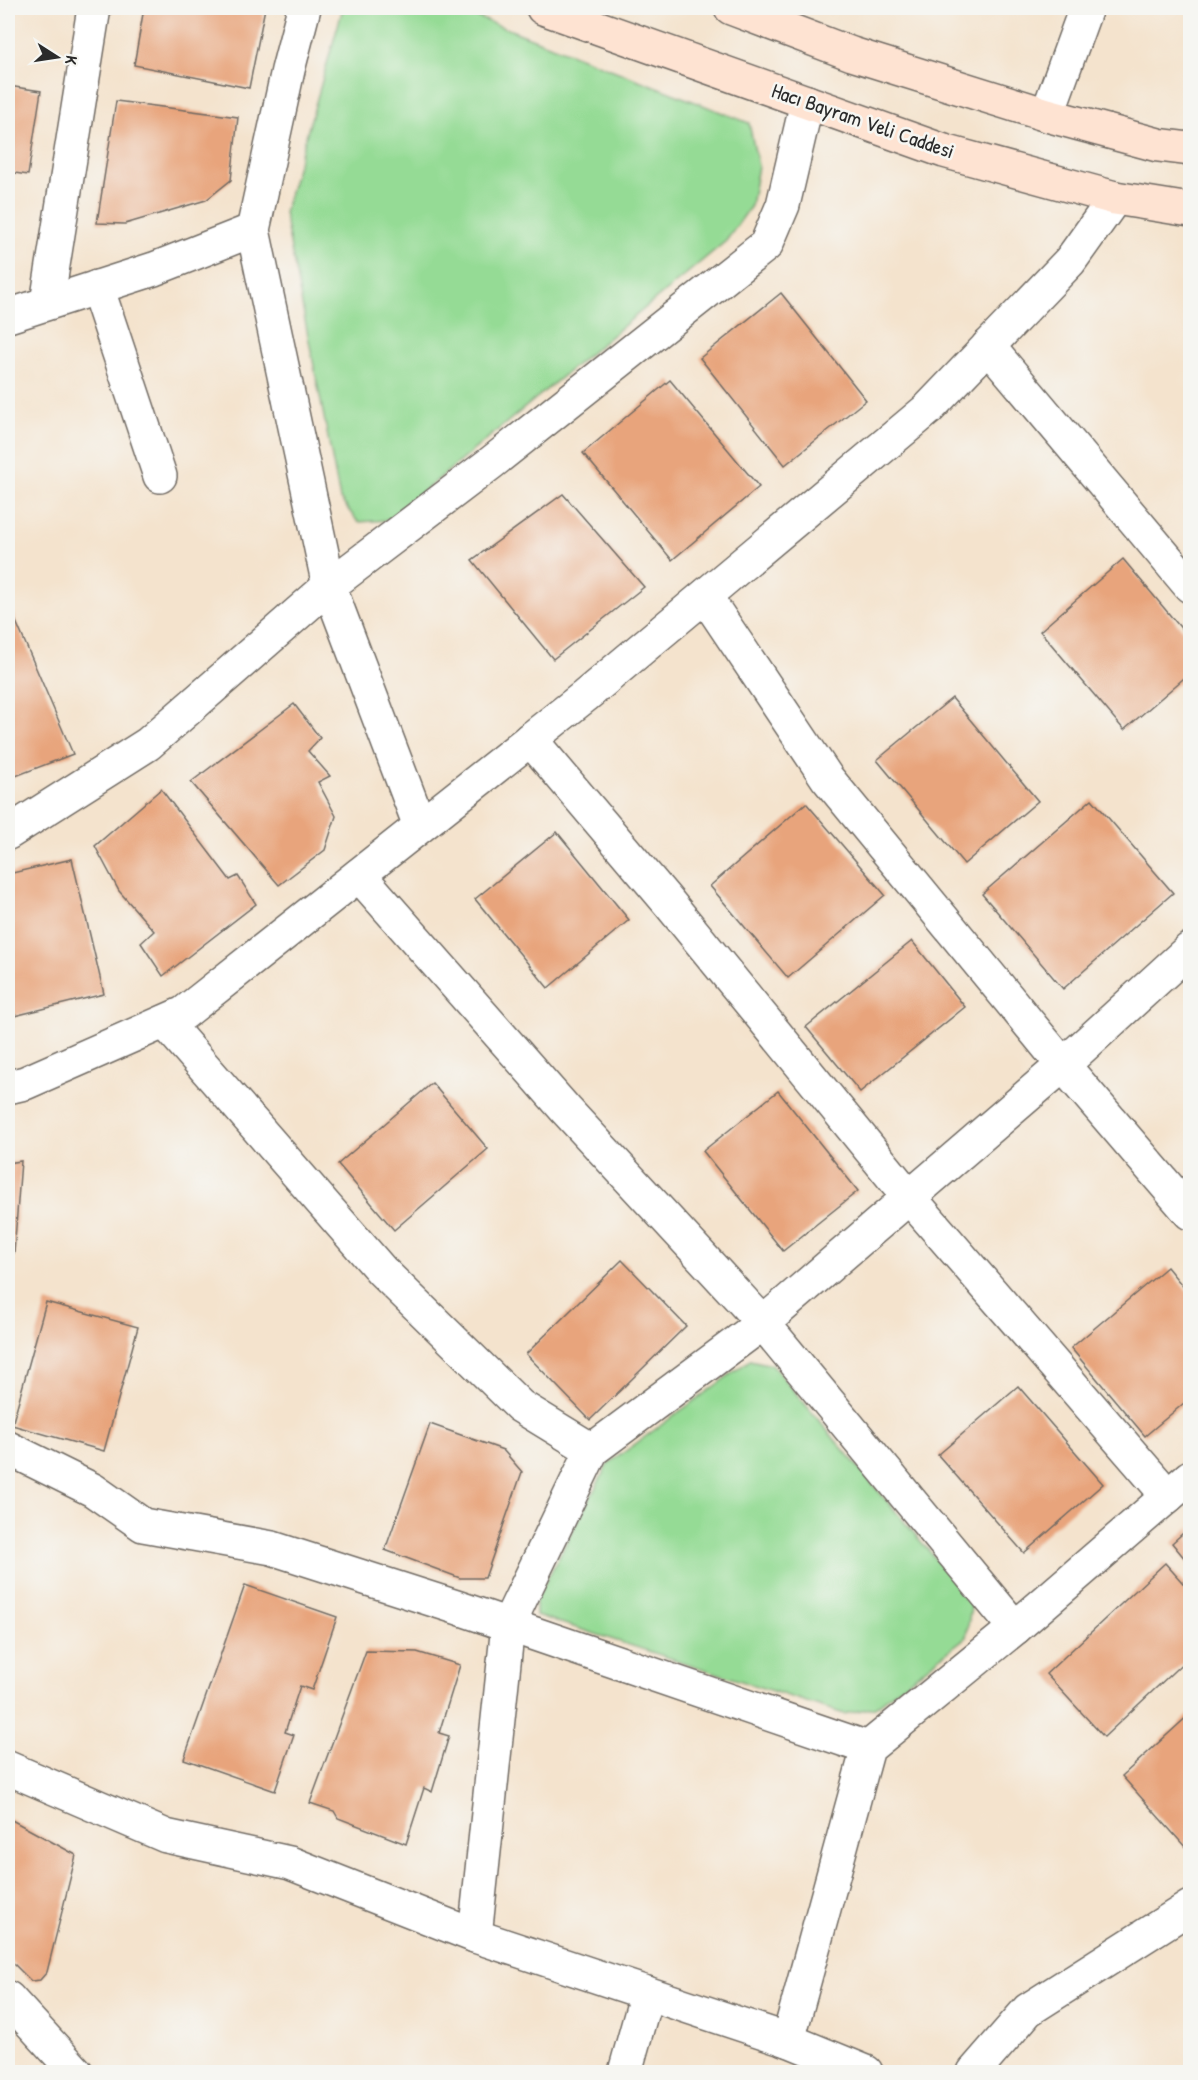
<svg xmlns="http://www.w3.org/2000/svg" width="1198" height="2080" viewBox="0 0 1198 2080" font-family="'Patrick Hand',sans-serif">
  <style>
    .green { fill: #95db95; stroke: #608360; stroke-width: 1.5 }
    .building { fill: #e8a47c }
    .lines { fill: none; stroke-linecap: round; stroke-linejoin: round }
    .street-casing { stroke: #716b64; stroke-width: 36 }
    .secondary-casing { stroke: #716b64; stroke-width: 36 }
    .street { stroke: #fff; stroke-width: 33 }
    .secondary { stroke: #fee3d2; stroke-width: 33 }
    .labels { text-anchor: middle; stroke-width: 5; stroke-linejoin: round; paint-order: stroke }
    .street-label { font-size: 21px; fill: #2b2b2b; stroke: #f6f6f2 }
  </style>
  <rect width="100%" height="100%" fill="#f6f6f2"/>
  <filter id="ink" filterUnits="userSpaceOnUse"><feTurbulence type="fractalNoise" baseFrequency=".0167" numOctaves="2"/><feDisplacementMap in="SourceGraphic" scale="12" xChannelSelector="R" yChannelSelector="G"/><feConvolveMatrix kernelMatrix="1 2 1 2 8 2 1 2 1" color-interpolation-filters="sRGB"/></filter>
  <filter id="wash" filterUnits="userSpaceOnUse"><feTurbulence type="fractalNoise" baseFrequency=".008" numOctaves="4" result="noise"/><feDisplacementMap in="SourceGraphic" scale="24" xChannelSelector="R" yChannelSelector="G"/><feGaussianBlur stdDeviation="1.35" result="paint"/><feColorMatrix in="noise" values="0 0 0 0 0 0 0 0 0 0 0 0 0 0 0 0 0 1.4 0 .05"/><feComposite in="paint" operator="in"/></filter>
  <g filter="url(#wash)">
    <rect width="100%" height="100%" fill="#f4e3cd"/>
    <g class="green">
      <path d="M 343,8 L 454,8 L 749,123 L 758,166 L 751,206 L 726,241 L 389,520 L 358,522 L 340,499 L 284,213 Z"/>
      <path d="M 750,1360 L 772,1365 L 972,1602 L 966,1637 L 875,1707 L 844,1714 L 536,1615 L 536,1600 L 608,1464 Z"/>
    </g>
    <g id="blocks">
      <g class="building">
        <path d="M 144,8 L 265,8 L 249,88 L 134,65 Z"/>
        <path d="M 8,86 L 41,91 L 28,175 L 8,172 Z"/>
        <path d="M 116,101 L 238,117 L 231,180 L 206,200 L 125,224 L 97,223 Z"/>
        <path d="M 781,293 L 866,400 L 785,465 L 700,358 Z"/>
        <path d="M 670,380 L 759,487 L 672,560 L 583,453 Z"/>
        <path d="M 563,494 L 644,587 L 553,659 L 472,560 Z"/>
        <path d="M 1123,559 L 1190,639 L 1190,673 L 1124,730 L 1040,631 Z"/>
        <path d="M 8,603 L 73,754 L 8,779 Z"/>
        <path d="M 952,698 L 1038,801 L 964,864 L 877,760 Z"/>
        <path d="M 294,704 L 320,738 L 308,751 L 330,776 L 318,782 L 336,816 L 325,850 L 279,885 L 191,782 Z"/>
        <path d="M 161,789 L 230,880 L 238,876 L 256,904 L 163,976 L 141,943 L 154,931 L 119,891 L 95,846 Z"/>
        <path d="M 1092,799 L 1173,893 L 1063,989 L 982,894 Z"/>
        <path d="M 806,803 L 885,895 L 788,978 L 710,886 Z"/>
        <path d="M 557,832 L 629,920 L 548,988 L 475,899 Z"/>
        <path d="M 72,859 L 104,994 L 10,1017 L 8,1006 L 8,874 Z"/>
        <path d="M 912,941 L 965,1007 L 860,1092 L 806,1027 Z"/>
        <path d="M 432,1083 L 488,1149 L 394,1230 L 338,1164 Z"/>
        <path d="M 778,1091 L 858,1191 L 783,1251 L 703,1151 Z"/>
        <path d="M 21,1161 L 14,1253 L 8,1253 L 8,1163 Z"/>
        <path d="M 622,1260 L 686,1326 L 590,1420 L 526,1354 Z"/>
        <path d="M 1167,1267 L 1190,1295 L 1190,1398 L 1145,1436 L 1071,1348 Z"/>
        <path d="M 46,1302 L 138,1327 L 104,1451 L 12,1425 Z"/>
        <path d="M 1018,1386 L 1103,1484 L 1024,1553 L 938,1455 Z"/>
        <path d="M 430,1424 L 503,1450 L 522,1472 L 485,1578 L 460,1578 L 385,1550 Z"/>
        <path d="M 1190,1527 L 1190,1565 L 1172,1543 Z"/>
        <path d="M 1165,1563 L 1190,1591 L 1190,1656 L 1104,1737 L 1046,1674 Z"/>
        <path d="M 245,1585 L 337,1617 L 312,1690 L 300,1686 L 285,1732 L 294,1735 L 275,1791 L 184,1759 Z"/>
        <path d="M 366,1651 L 417,1652 L 460,1665 L 439,1733 L 449,1736 L 432,1792 L 424,1788 L 406,1844 L 338,1818 L 334,1811 L 310,1803 Z"/>
        <path d="M 1190,1714 L 1190,1846 L 1187,1849 L 1122,1776 Z"/>
        <path d="M 8,1818 L 76,1855 L 47,1972 L 40,1980 L 31,1981 L 8,1958 Z"/>
      </g>
    </g>
  </g>
  <g filter="url(#ink)">
    <use href="#blocks" fill-opacity="0" stroke="#716b64" stroke-width="1.5"/>
    <g class="lines">
      <g class="street-casing">
        <g id="street">
          <path d="M 304,8 L 288,70 L 253,230 L 329,586 L 420,826"/>
          <path d="M 1047,115 L 1086,8"/>
          <path d="M 97,287 L 160,476"/>
          <path d="M 47,303 L 94,8"/>
          <path d="M 8,316 L 154,269 L 253,230"/>
          <path d="M 988,346 L 1190,586"/>
          <path d="M 705,596 L 827,778 L 1063,1065 L 1190,1213"/>
          <path d="M 530,739 L 669,903 L 909,1197 L 1168,1496"/>
          <path d="M 8,833 L 148,744 L 329,586 L 491,463 L 766,245 L 783,205 L 807,102"/>
          <path d="M 359,875 L 566,1110 L 763,1323 L 1015,1628"/>
          <path d="M 165,1022 L 382,1271 L 520,1406 L 592,1450"/>
          <path d="M 8,1087 L 25,1083 L 184,1013 L 585,696 L 928,409 L 1070,261 L 1115,198"/>
          <path d="M 8,1448 L 93,1490 L 143,1525 L 272,1548 L 459,1608 L 868,1748"/>
          <path d="M 8,1768 L 166,1836 L 290,1863 L 475,1936 L 788,2040 L 866,2072"/>
          <path d="M 475,1936 L 508,1625 L 592,1450 L 763,1323 L 1063,1065 L 1190,949"/>
          <path d="M 8,1998 L 76,2072"/>
          <path d="M 788,2040 L 868,1748 L 1015,1628 L 1190,1477"/>
          <path d="M 625,2072 L 647,1993"/>
          <path d="M 974,2072 L 1028,2010 L 1190,1907"/>
        </g>
      </g>
      <g class="secondary-casing">
        <g id="secondary">
          <path d="M 543,8 L 944,151 L 1115,198 L 1190,210"/>
          <path d="M 731,8 L 852,54 L 1047,115 L 1158,145 L 1190,149"/>
        </g>
      </g>
      <use href="#street" class="street"/>
      <use href="#secondary" class="secondary"/>
    </g>
  </g>
  <g class="labels">
    <g class="street-label">
      <text transform="translate(863 121) rotate(19)" y="7">Hacı Bayram Veli Caddesi</text>
    </g>
  </g>
  <rect width="1198" height="2080" fill="none" stroke="#f6f6f2" stroke-width="30"/>
  <g transform="translate(57 57) rotate(102)" stroke="#f6f6f2" stroke-width="4.5" paint-order="stroke">
  <path d="M0-4.5L10 22L0 15L-10 22Z" fill="#2b2b2b"/>
  <text y="-9" font-size="16" font-weight="bold" text-anchor="middle" fill="#2b2b2b">K</text>
  </g>
</svg>
